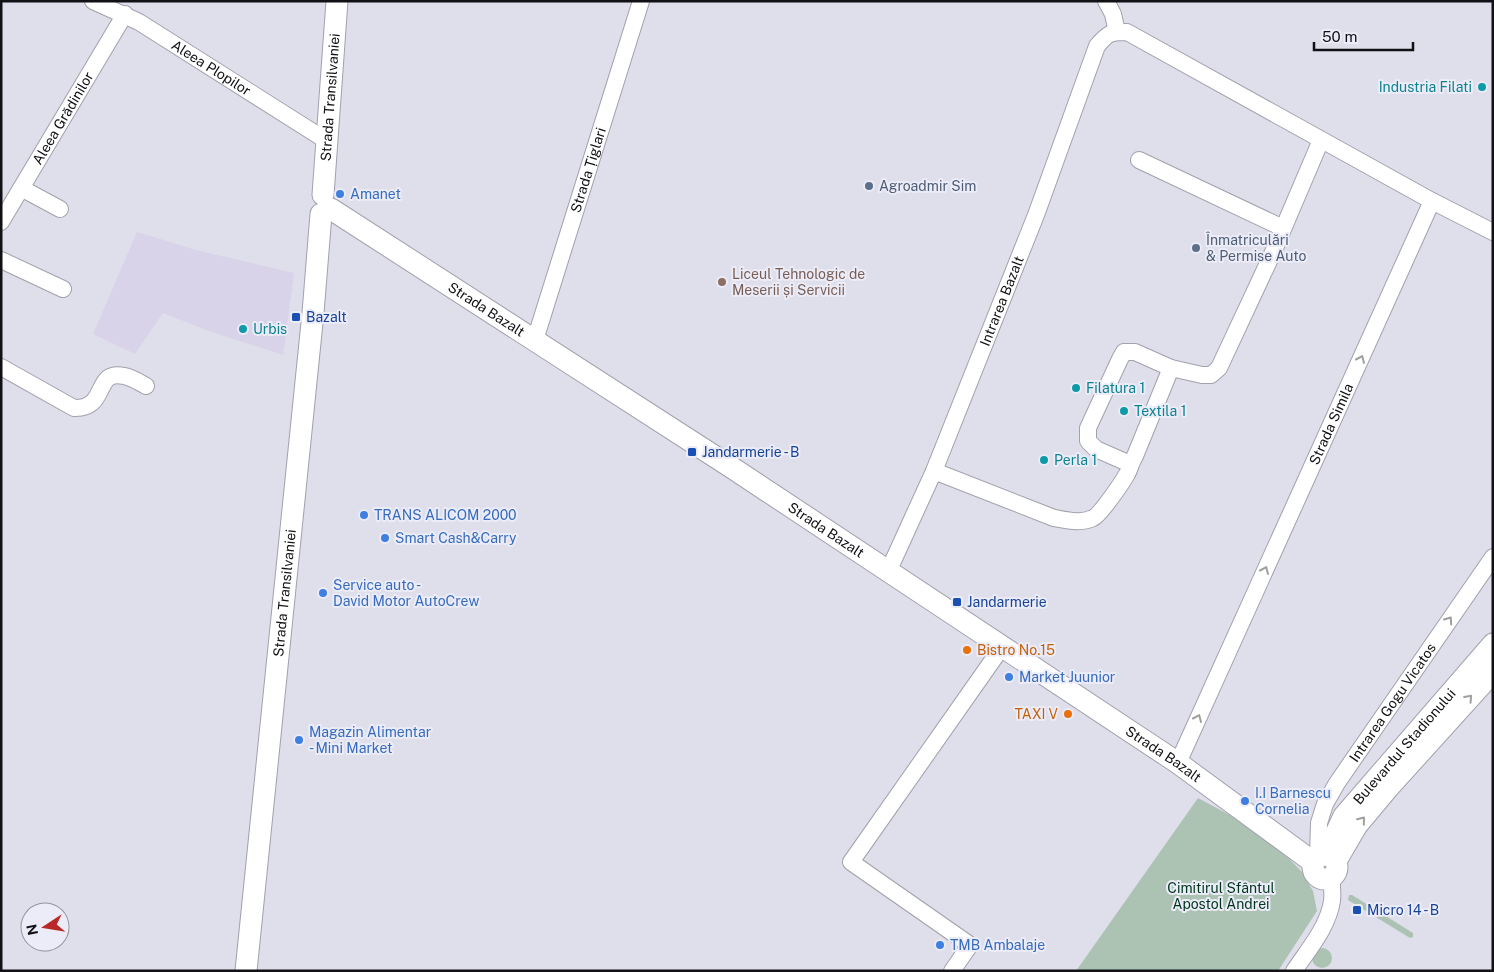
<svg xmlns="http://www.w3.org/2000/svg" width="1494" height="972" viewBox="0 0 1494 972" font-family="'Public Sans',sans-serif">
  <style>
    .industrial { fill: #d8d3e8 }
    .green { fill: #acc3b3 }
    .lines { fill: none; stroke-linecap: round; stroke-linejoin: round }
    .minor-casing { stroke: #a1a1ac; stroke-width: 18 }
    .major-casing { stroke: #a1a1ac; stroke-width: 23 }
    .minor { stroke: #fff; stroke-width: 16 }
    .major { stroke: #fff; stroke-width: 21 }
    .oneway { stroke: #a0a0a1 }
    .culture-dot { fill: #0f9aa8; stroke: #ececf8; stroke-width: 2 }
    .service-dot { fill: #5c6f8a; stroke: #ececf8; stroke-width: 2 }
    .shop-dot { fill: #3f7fe0; stroke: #ececf8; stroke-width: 2 }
    .education-dot { fill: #8d6e63; stroke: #ececf8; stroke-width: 2 }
    .transit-dot { fill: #1a4fb4; stroke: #ececf8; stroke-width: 2 }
    .food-dot { fill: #e8710a; stroke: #ececf8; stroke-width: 2 }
    .labels { text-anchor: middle; stroke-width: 4; stroke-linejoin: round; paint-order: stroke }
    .street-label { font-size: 14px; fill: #111115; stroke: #ececf8 }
    .culture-label { font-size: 14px; fill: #0d838f; stroke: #ececf8; text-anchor: start }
    .service-label { font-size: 14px; fill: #4e5e75; stroke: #ececf8; text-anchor: start }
    .shop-label { font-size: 14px; fill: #366cbe; stroke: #ececf8; text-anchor: start }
    .education-label { font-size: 14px; fill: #785e54; stroke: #ececf8; text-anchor: start }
    .transit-label { font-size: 14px; fill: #164399; stroke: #ececf8; text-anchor: start }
    .food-label { font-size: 14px; fill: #c56008; stroke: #ececf8; text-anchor: start }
    .park-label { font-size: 14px; fill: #00371c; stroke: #ececf8 }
  </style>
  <rect width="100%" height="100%" fill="#dfdeeb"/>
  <path class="industrial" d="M 137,232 L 200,251 L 294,273 L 283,355 L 209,331 L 163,313 L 135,354 L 93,334 Z"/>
  <g class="green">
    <path d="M 1198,798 L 1265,834 L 1302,872 L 1313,891 L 1317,911 L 1278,971 L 1076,971 Z"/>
    <path d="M 1349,895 L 1352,895 L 1413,933 L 1413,937 L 1410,938 L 1348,900 Z"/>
    <circle cx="1322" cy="958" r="10"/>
  </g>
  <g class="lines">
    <g class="minor-casing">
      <g id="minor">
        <path id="s1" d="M 93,1 L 139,22 L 327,141"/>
        <path d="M 1106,1 L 1113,14 L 1117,32"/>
        <path d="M 1139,160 L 1283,228"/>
        <path d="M 21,188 L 60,209"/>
        <path id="s2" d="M 1,222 L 125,14"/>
        <path d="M 1,260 L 63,289"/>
        <path id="s3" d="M 535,340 L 641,1"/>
        <path d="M 1,367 L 74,408 C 109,409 93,369 124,376 C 131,377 139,382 146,386"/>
        <path d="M 1130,464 L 1096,449 L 1088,441 L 1088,428 L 1120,359 L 1124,352 L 1135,352 L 1171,368 L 1202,375 L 1211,375 L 1219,368 L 1275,248 L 1321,140"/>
        <path d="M 934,471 L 1054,518 C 1066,520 1081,524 1093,518 C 1100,515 1122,483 1127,474 C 1130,469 1131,462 1135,456 L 1171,368"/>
        <path id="s4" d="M 888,572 L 934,471 L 1036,215 L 1097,46 C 1108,33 1110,32 1127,32 L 1432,201 L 1493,232"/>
        <path id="s5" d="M 1178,763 L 1432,201"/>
        <path id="s6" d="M 1318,857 L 1319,823 L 1325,804 L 1337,783 L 1493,557"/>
        <path d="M 952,971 L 970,945 L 851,862 L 1002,647"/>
        <path d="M 1294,971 C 1308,950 1328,927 1332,901 C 1333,893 1332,885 1331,877"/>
      </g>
    </g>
    <g class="major-casing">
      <g id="major">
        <path id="s7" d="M 323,195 L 337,1"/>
        <path id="s8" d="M 331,209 L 731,467 L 1178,763 L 1313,862"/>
        <circle cx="1325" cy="867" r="12"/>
        <path id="s9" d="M 1326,855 L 1344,816 L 1493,644"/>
        <path d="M 1336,861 L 1357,825 L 1388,788 L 1493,672"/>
        <path id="s10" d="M 246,971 L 313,313 L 321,214"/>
      </g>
    </g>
    <use href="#minor" class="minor"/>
    <use href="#major" class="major"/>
  </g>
  <defs><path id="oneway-chevron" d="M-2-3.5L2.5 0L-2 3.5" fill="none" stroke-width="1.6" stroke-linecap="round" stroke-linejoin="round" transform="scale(1.25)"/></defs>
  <g class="oneway">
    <use href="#oneway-chevron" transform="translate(1361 359) rotate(-66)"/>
    <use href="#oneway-chevron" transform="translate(1265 570) rotate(-66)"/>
    <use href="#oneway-chevron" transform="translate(1449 620) rotate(-55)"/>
    <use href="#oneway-chevron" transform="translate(1469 698) rotate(-48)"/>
    <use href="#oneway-chevron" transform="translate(1198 718) rotate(-66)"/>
    <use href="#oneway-chevron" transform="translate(1362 820) rotate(-51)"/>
  </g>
  <g class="culture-dot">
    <circle cx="1482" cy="87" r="5"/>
    <circle cx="243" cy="329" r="5"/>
    <circle cx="1076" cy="388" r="5"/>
    <circle cx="1124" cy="411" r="5"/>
    <circle cx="1044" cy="460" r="5"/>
  </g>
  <g class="service-dot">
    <circle cx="869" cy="186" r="5"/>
    <circle cx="1196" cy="248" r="5"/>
  </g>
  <g class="shop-dot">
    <circle cx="340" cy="194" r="5"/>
    <circle cx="364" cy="515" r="5"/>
    <circle cx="385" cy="538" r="5"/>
    <circle cx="323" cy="593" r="5"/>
    <circle cx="1009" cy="677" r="5"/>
    <circle cx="299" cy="740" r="5"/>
    <circle cx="1245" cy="801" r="5"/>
    <circle cx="940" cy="945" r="5"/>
  </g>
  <circle class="education-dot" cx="722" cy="282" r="5"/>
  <g class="transit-dot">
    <rect x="291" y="312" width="10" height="10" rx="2.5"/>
    <rect x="687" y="447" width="10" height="10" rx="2.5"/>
    <rect x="952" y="597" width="10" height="10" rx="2.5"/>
    <rect x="1352" y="905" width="10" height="10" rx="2.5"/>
  </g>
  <g class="food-dot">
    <circle cx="967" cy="650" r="5"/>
    <circle cx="1068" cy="714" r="5"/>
  </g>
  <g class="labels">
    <g class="street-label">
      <text dy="5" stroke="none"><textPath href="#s1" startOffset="136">Aleea Plopilor</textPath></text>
      <text dy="5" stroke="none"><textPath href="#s7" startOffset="98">Strada Transilvaniei</textPath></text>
      <text dy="5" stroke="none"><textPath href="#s2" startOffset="121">Aleea Grădinilor</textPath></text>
      <text dy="5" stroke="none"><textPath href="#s3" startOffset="178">Strada Țiglari</textPath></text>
      <text dy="5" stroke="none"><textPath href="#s4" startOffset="294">Intrarea Bazalt</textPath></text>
      <text dy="5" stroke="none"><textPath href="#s8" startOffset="185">Strada Bazalt</textPath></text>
      <text dy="5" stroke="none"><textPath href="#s5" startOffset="372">Strada Simila</textPath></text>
      <text dy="5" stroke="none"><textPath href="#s8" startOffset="590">Strada Bazalt</textPath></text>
      <text dy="5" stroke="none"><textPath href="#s10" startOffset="380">Strada Transilvaniei</textPath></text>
      <text dy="5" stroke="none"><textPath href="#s6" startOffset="176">Intrarea Gogu Vicatos</textPath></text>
      <text dy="5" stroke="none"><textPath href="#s9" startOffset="135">Bulevardul Stadionului</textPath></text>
      <text dy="5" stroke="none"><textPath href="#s8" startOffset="995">Strada Bazalt</textPath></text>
    </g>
    <g class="culture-label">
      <text x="1472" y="92" text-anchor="end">Industria Filati</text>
      <text x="253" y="334">Urbis</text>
      <text x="1086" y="393">Filatura 1</text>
      <text x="1134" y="416">Textila 1</text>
      <text x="1054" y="465">Perla 1</text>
    </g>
    <g class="service-label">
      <text x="879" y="191">Agroadmir Sim</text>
      <text x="1206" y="245">Înmatriculări<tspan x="1206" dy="16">&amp; Permise Auto</tspan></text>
    </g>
    <g class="shop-label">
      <text x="350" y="199">Amanet</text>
      <text x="374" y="520">TRANS ALICOM 2000</text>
      <text x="395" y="543">Smart Cash&amp;Carry</text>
      <text x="333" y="590">Service auto -<tspan x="333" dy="16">David Motor AutoCrew</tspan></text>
      <text x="1019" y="682">Market Juunior</text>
      <text x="309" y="737">Magazin Alimentar<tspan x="309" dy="16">- Mini Market</tspan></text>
      <text x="1255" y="798">I.I Barnescu<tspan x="1255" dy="16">Cornelia</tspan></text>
      <text x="950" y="950">TMB Ambalaje</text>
    </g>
    <g class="education-label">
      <text x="732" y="279">Liceul Tehnologic de<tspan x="732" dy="16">Meserii și Servicii</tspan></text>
    </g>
    <g class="transit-label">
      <text x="306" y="322">Bazalt</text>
      <text x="702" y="457">Jandarmerie - B</text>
      <text x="967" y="607">Jandarmerie</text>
      <text x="1367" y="915">Micro 14 - B</text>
    </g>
    <g class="food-label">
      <text x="977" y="655">Bistro No.15</text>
      <text x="1058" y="719" text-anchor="end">TAXI V</text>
    </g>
    <g class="park-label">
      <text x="1221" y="893">Cimitirul Sfântul<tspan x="1221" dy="16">Apostol Andrei</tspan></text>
    </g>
  </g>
  <rect width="1494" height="972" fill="none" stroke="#111115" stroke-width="5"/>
  <g transform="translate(45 927) rotate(258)"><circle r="24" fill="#ececf8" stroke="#94949d"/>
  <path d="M0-4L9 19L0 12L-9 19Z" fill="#b82927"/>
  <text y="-8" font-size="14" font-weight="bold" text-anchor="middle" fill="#111115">N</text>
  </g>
  <path d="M1314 42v8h99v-8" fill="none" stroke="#111115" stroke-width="2.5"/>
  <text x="1322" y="42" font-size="15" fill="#111115" stroke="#ececf8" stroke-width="4" paint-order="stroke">50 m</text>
</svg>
